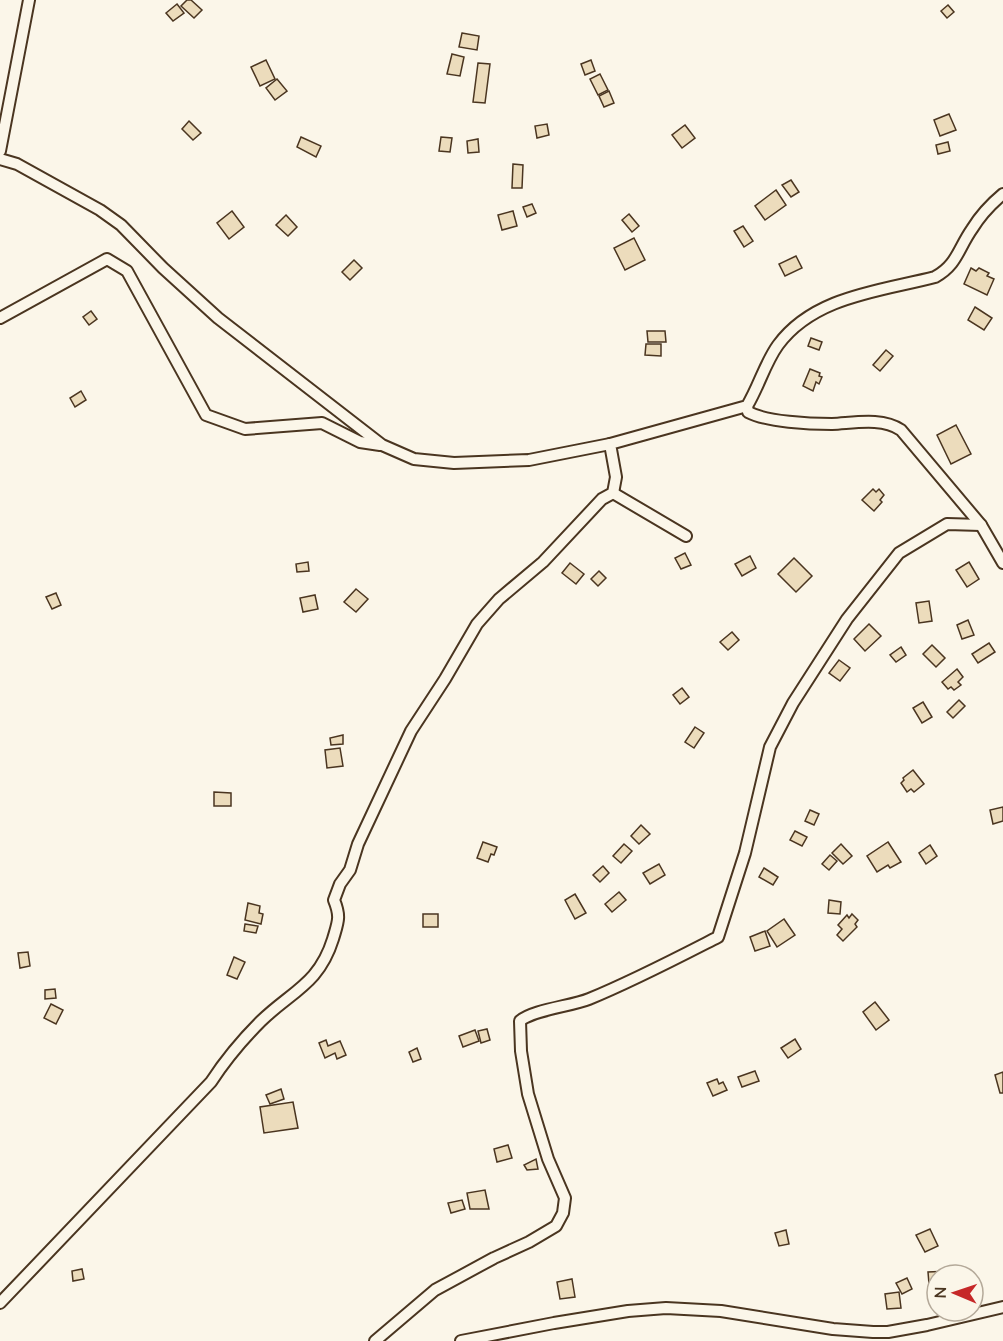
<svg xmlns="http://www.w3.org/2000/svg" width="1003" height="1341" viewBox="0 0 1003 1341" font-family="'Nunito Sans',sans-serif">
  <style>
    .building { fill: #ecdcbc; stroke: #4a3520; stroke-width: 1.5 }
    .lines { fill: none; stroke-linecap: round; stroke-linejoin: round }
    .street-casing { stroke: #4a3520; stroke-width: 14 }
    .street { stroke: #fbf6e9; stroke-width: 10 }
  </style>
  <rect width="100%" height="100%" fill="#fbf6e9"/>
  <g class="building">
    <path d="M 187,0 L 191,0 L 202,10 L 194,18 L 181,6 Z"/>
    <path d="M 177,4 L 184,13 L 173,21 L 166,13 Z"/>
    <path d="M 948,5 L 954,12 L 947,18 L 941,11 Z"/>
    <path d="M 462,33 L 479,36 L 477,50 L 459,47 Z"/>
    <path d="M 452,54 L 464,57 L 460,76 L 447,74 Z"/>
    <path d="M 266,60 L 275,79 L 260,86 L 251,67 Z"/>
    <path d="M 591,60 L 595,71 L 585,75 L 581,64 Z"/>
    <path d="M 478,63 L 490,64 L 485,103 L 473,102 Z"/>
    <path d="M 600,74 L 608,90 L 598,95 L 590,79 Z"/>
    <path d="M 277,79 L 287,91 L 275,100 L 266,88 Z"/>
    <path d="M 609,91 L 614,103 L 604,107 L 599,96 Z"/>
    <path d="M 949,114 L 956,130 L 940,136 L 934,120 Z"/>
    <path d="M 189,121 L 201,133 L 193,140 L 182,129 Z"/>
    <path d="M 547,124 L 549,135 L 537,138 L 535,126 Z"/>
    <path d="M 685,125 L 695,138 L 682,148 L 672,135 Z"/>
    <path d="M 301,137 L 321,146 L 316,157 L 297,147 Z"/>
    <path d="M 441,137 L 452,138 L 450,152 L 439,151 Z"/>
    <path d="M 478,139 L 479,152 L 468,153 L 467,141 Z"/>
    <path d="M 948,142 L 950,151 L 938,154 L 936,145 Z"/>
    <path d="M 513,164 L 523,165 L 522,188 L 512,188 Z"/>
    <path d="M 791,180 L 799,192 L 791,197 L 782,185 Z"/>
    <path d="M 776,190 L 786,205 L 765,220 L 755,206 Z"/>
    <path d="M 532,204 L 536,213 L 527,217 L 523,207 Z"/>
    <path d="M 232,211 L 244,227 L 229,239 L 217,223 Z"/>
    <path d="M 513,211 L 517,226 L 502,230 L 498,215 Z"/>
    <path d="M 629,214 L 639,226 L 632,232 L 622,220 Z"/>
    <path d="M 286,215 L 297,227 L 288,236 L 276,225 Z"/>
    <path d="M 743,226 L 753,241 L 744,247 L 734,231 Z"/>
    <path d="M 634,238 L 645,260 L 625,270 L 614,248 Z"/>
    <path d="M 796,256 L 802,268 L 785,276 L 779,264 Z"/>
    <path d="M 354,260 L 362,268 L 350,280 L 342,272 Z"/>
    <path d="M 971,268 L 976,271 L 979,268 L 989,273 L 987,276 L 994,279 L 987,295 L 964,284 Z"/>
    <path d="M 975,307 L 992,318 L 984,330 L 968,320 Z"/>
    <path d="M 91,311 L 97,319 L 89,325 L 83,317 Z"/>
    <path d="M 647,331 L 665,331 L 666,342 L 648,342 Z"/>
    <path d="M 811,338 L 822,342 L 819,350 L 808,346 Z"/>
    <path d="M 646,344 L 661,344 L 661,356 L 645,355 Z"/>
    <path d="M 886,350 L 893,356 L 880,371 L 873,365 Z"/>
    <path d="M 810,369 L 820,373 L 819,376 L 822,377 L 819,384 L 816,382 L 813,391 L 803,386 Z"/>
    <path d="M 81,391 L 86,400 L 75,407 L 70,398 Z"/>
    <path d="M 956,425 L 971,454 L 951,464 L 937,435 Z"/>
    <path d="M 873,489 L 876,492 L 879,489 L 884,495 L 880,500 L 882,502 L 874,511 L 862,500 Z"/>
    <path d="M 685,553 L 691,565 L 681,569 L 675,558 Z"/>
    <path d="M 750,556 L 756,568 L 742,576 L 735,564 Z"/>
    <path d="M 794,558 L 812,576 L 796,592 L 778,574 Z"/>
    <path d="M 308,562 L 309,571 L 297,572 L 296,564 Z"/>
    <path d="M 969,562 L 979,579 L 967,587 L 956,570 Z"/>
    <path d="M 570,563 L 584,574 L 576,584 L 562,573 Z"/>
    <path d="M 599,571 L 606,578 L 598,586 L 591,579 Z"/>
    <path d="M 356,589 L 368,599 L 356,612 L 344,602 Z"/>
    <path d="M 56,593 L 61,605 L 52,609 L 46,597 Z"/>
    <path d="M 315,595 L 318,609 L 303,612 L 300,598 Z"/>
    <path d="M 929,601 L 932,621 L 919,623 L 916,603 Z"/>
    <path d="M 968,620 L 974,635 L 962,639 L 957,625 Z"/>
    <path d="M 869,624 L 881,636 L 865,651 L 854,639 Z"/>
    <path d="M 732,632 L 739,640 L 728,650 L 720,642 Z"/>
    <path d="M 989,643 L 995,652 L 978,663 L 972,654 Z"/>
    <path d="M 932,645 L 945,658 L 936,667 L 923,654 Z"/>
    <path d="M 901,647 L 906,655 L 896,662 L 890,655 Z"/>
    <path d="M 839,660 L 850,668 L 840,681 L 829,673 Z"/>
    <path d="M 957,669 L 963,677 L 958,682 L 961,685 L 954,690 L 951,687 L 948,689 L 942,682 Z"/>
    <path d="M 682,688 L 689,697 L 680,704 L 673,695 Z"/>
    <path d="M 959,700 L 965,706 L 953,718 L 947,712 Z"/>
    <path d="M 923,702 L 932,717 L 922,723 L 913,708 Z"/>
    <path d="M 695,727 L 704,733 L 694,748 L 685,742 Z"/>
    <path d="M 343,735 L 343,744 L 331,745 L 330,738 Z"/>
    <path d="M 340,748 L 343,766 L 327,768 L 325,750 Z"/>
    <path d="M 913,770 L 924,784 L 914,792 L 911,789 L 907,792 L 901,783 L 904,780 L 903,778 Z"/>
    <path d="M 214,792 L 231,793 L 231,806 L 214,806 Z"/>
    <path d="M 1003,807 L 1003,821 L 993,824 L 990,810 Z"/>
    <path d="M 810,810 L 819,814 L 814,825 L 805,821 Z"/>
    <path d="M 641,825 L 650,834 L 639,844 L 631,836 Z"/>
    <path d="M 795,831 L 807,837 L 802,846 L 790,840 Z"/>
    <path d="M 483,842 L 497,847 L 494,855 L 491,854 L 488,862 L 477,858 Z"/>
    <path d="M 888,842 L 901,862 L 890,868 L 888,865 L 877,872 L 867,856 Z"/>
    <path d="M 624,844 L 632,851 L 621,863 L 613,856 Z"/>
    <path d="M 841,844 L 852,856 L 843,864 L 832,853 Z"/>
    <path d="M 930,845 L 937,856 L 926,864 L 919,853 Z"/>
    <path d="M 830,855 L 837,861 L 829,870 L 822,864 Z"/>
    <path d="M 659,864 L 665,875 L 650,884 L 643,873 Z"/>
    <path d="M 603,866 L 609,873 L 600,882 L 593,875 Z"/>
    <path d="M 764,868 L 778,877 L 773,885 L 759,877 Z"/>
    <path d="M 619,892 L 626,900 L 612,912 L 605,904 Z"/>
    <path d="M 575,894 L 586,913 L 575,919 L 565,900 Z"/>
    <path d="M 829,900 L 841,902 L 840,914 L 828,913 Z"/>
    <path d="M 248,903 L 260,906 L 259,913 L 263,914 L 261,924 L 245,920 Z"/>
    <rect x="423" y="914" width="15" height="13"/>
    <path d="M 852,914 L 858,920 L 855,924 L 857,927 L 843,941 L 837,935 L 842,929 L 838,925 L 847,915 L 849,918 Z"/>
    <path d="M 784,919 L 795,935 L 777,947 L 767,931 Z"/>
    <path d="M 245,924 L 258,926 L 256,933 L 244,931 Z"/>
    <path d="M 765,931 L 770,946 L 755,951 L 750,937 Z"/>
    <path d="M 28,952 L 30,966 L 20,968 L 18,953 Z"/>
    <path d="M 234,957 L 245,962 L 237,979 L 227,975 Z"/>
    <path d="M 55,989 L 56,998 L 45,999 L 45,990 Z"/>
    <path d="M 875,1002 L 889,1020 L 876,1030 L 863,1012 Z"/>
    <path d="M 51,1004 L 63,1010 L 56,1024 L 44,1018 Z"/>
    <path d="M 487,1029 L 490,1040 L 481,1043 L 478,1031 Z"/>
    <path d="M 475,1030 L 479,1041 L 463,1047 L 459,1036 Z"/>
    <path d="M 795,1039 L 801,1049 L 788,1058 L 781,1048 Z"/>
    <path d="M 326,1040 L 328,1046 L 340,1041 L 346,1055 L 337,1059 L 335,1053 L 325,1058 L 319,1043 Z"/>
    <path d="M 417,1048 L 421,1059 L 413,1062 L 409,1052 Z"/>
    <path d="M 755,1071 L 759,1081 L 742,1087 L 738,1077 Z"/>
    <path d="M 1003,1072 L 1003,1093 L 1000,1093 L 995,1075 Z"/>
    <path d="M 717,1079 L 719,1084 L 723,1082 L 727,1090 L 713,1096 L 707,1083 Z"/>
    <path d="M 281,1089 L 284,1099 L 270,1104 L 266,1095 Z"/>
    <path d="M 293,1102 L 298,1128 L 264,1133 L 260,1107 Z"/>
    <path d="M 508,1145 L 512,1158 L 497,1162 L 494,1149 Z"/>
    <path d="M 536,1159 L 538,1169 L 527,1170 L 524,1165 Z"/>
    <path d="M 485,1190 L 489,1209 L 470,1209 L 467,1193 Z"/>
    <path d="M 462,1200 L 465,1209 L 451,1213 L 448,1203 Z"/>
    <path d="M 930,1229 L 938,1246 L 925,1252 L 916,1235 Z"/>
    <path d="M 786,1230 L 789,1244 L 779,1246 L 775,1233 Z"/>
    <path d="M 82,1269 L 84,1279 L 73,1281 L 72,1271 Z"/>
    <path d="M 950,1271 L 950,1275 L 937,1275 L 937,1283 L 929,1284 L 928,1272 Z"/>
    <path d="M 907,1278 L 912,1289 L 902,1294 L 896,1283 Z"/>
    <path d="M 572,1279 L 575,1297 L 560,1299 L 557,1282 Z"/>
    <path d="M 899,1292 L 901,1308 L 887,1309 L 885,1294 Z"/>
  </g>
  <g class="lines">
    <g class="street-casing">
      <g id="street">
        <path d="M 0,151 L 29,0"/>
        <path d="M 0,159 L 17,164 L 100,210 L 121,225 L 163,268 L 218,318 L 382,445 L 414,459 L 454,463 L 529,460 L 610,444"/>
        <path d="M 0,318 L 107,259 L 127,271 L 206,415 L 245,429 L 322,423 L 360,442 L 380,445"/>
        <path d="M 747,406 L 748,412 C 767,422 810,424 832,424 C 854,423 882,417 901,430 L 981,525 L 1003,563"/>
        <path d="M 613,493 L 686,536"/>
        <path d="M 0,1303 L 211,1082 C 226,1059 242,1040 261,1021 C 292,991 319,984 333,939 C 338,922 341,917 334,900 L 340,884 L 350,870 L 358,844 L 411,731 L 445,679 L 477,624 L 499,599 L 543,562 L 602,499 L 613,493 L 616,477 L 610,444 L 747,406 C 759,386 765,363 778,345 C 814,296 881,291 935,277 C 957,265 958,249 972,229 C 980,216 991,204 1003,194"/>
        <path d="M 375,1341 L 435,1290 L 494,1258 L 529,1242 L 556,1226 L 563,1213 L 565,1198 L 548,1159 L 528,1094 L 521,1051 L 520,1021 C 532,1010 572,1006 589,999 C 633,981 675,959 718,937 L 745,853 L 770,747 L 793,703 L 847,619 L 899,553 L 947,524 L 981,525"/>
        <path d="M 461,1341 L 554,1323 L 628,1311 L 666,1308 L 721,1311 L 833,1329 L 873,1332 L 888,1332 L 927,1325 L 1003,1307"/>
      </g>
    </g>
    <use href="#street" class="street"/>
  </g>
  <g transform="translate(955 1293) rotate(272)"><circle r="28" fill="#fbf6e9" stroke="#b4a999" stroke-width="1.5"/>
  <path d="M0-4.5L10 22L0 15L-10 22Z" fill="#c62828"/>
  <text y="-9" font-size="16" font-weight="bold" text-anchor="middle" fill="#4a3520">N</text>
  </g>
</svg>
